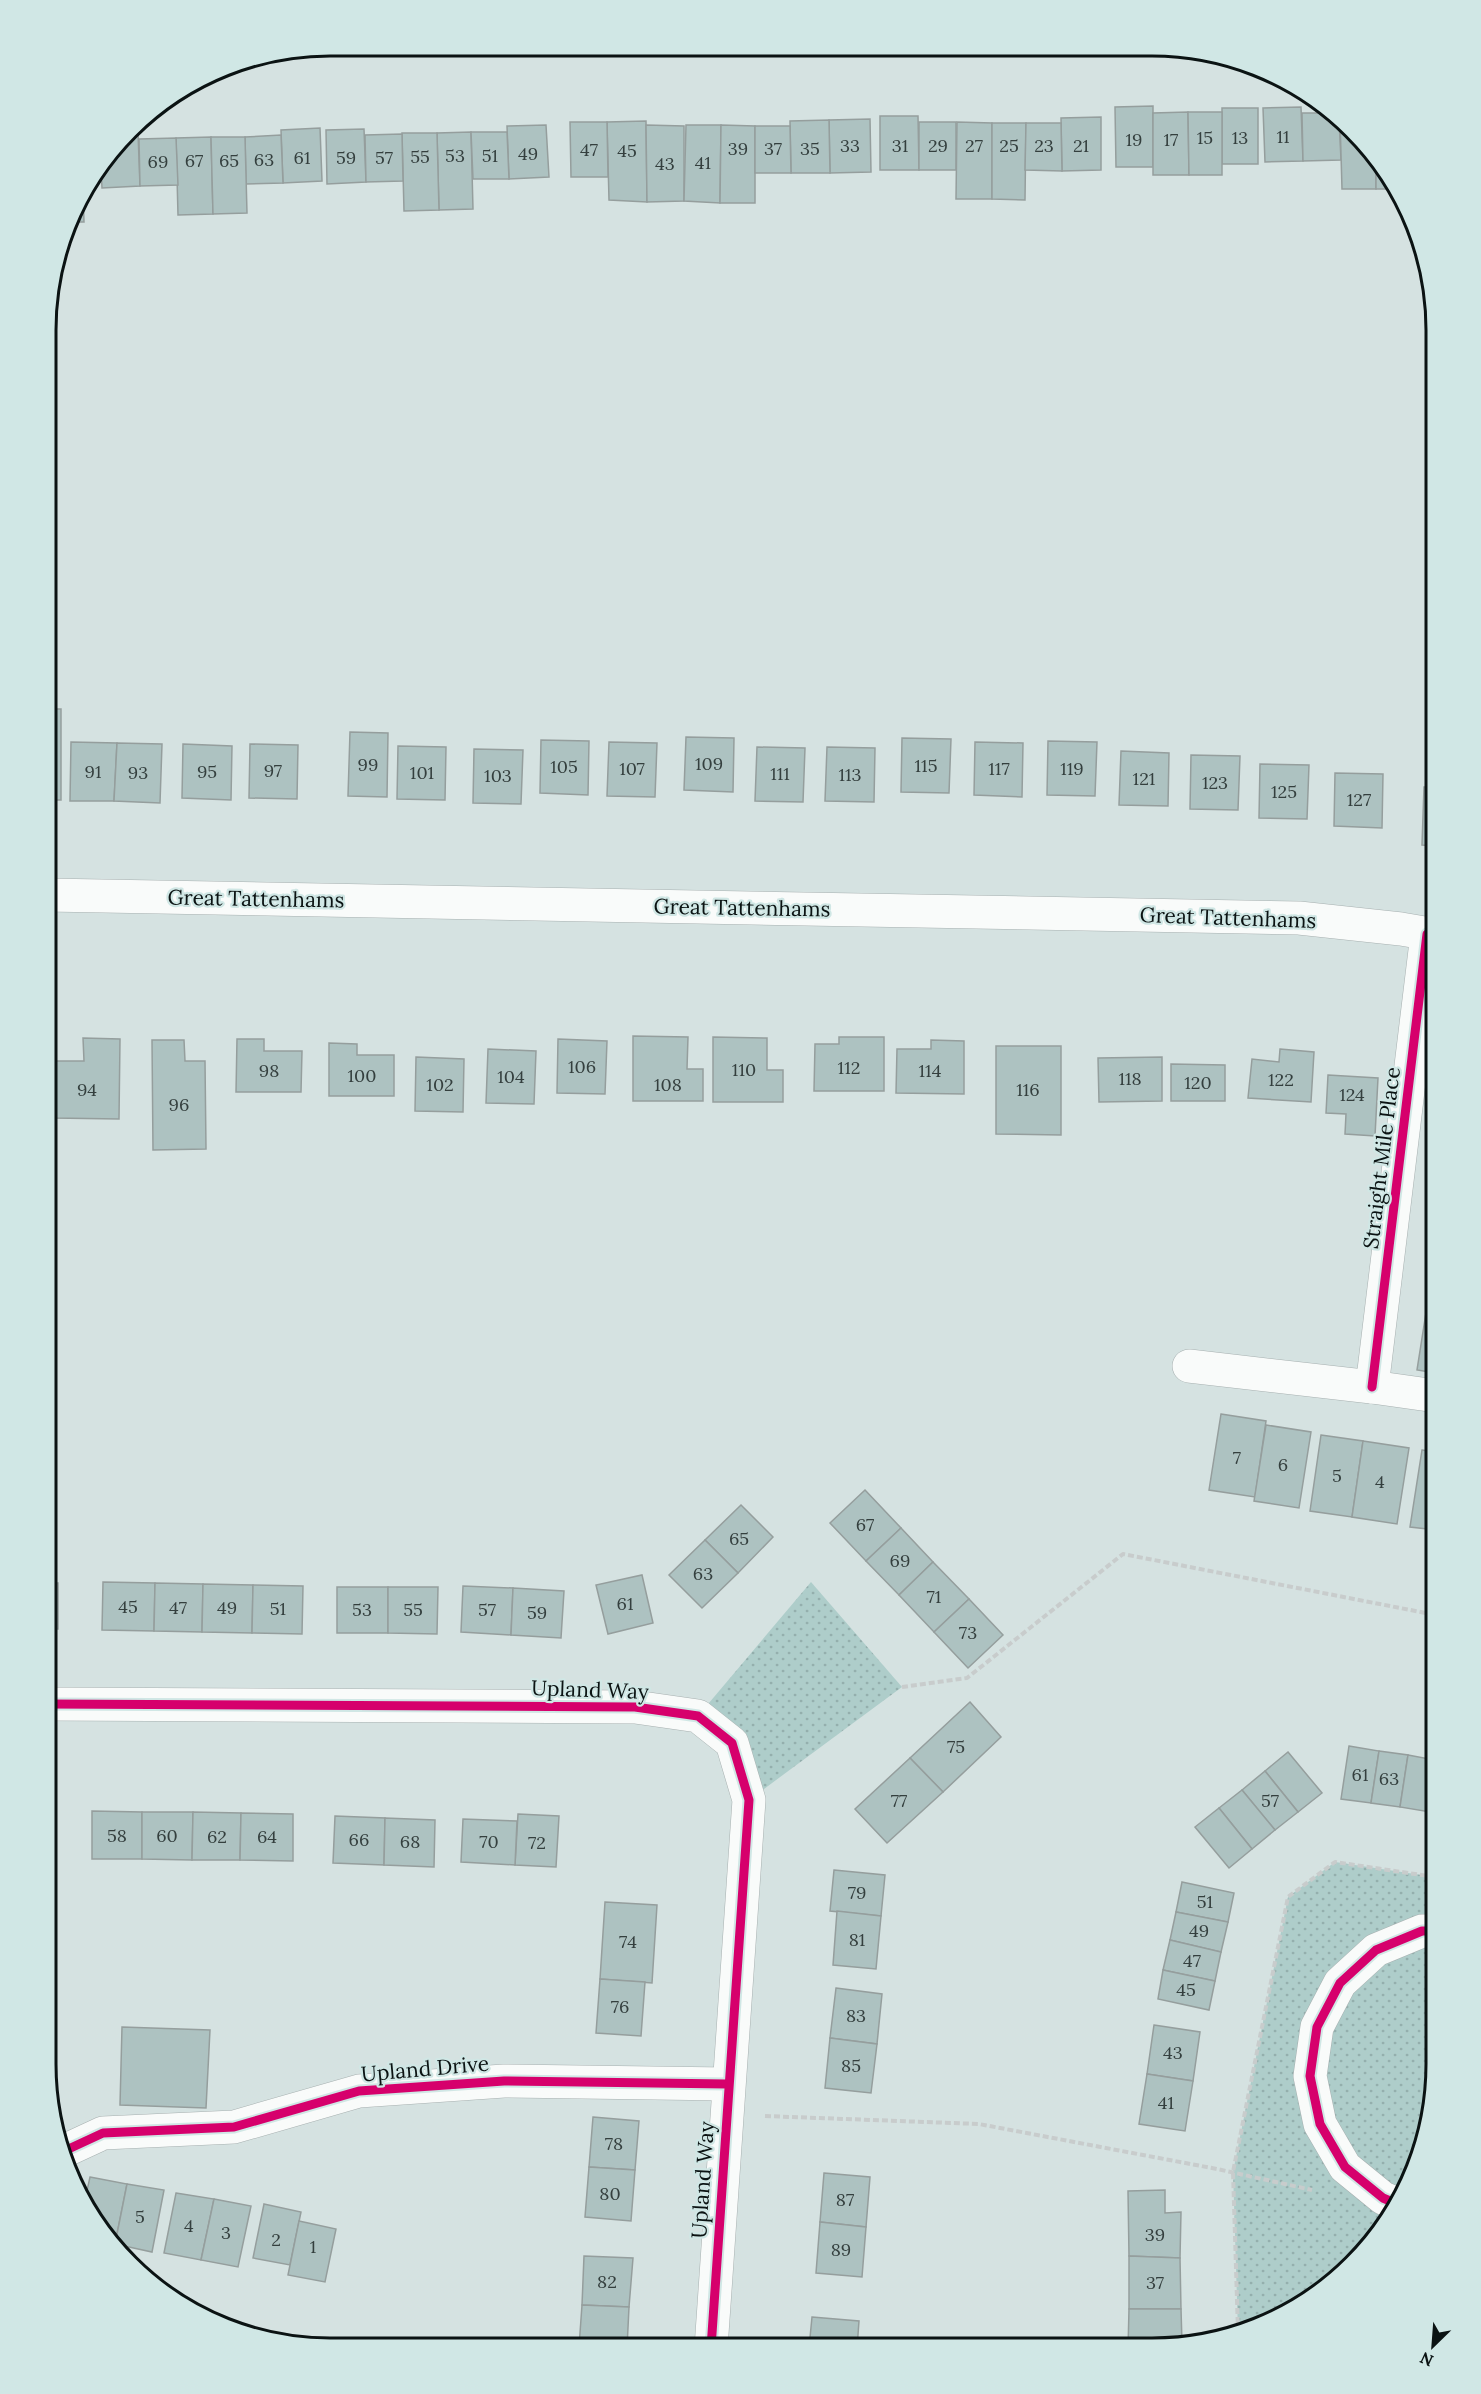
<svg xmlns="http://www.w3.org/2000/svg" width="1481" height="2394" viewBox="0 0 1481 2394" font-family="Lora,serif">
  <style>
    .grass { fill: url(#grass-dots) }
    .building { fill: #adc2c1; stroke: #959e9d; stroke-width: 1.5 }
    .lines { fill: none; stroke-linecap: round; stroke-linejoin: round }
    .minor-casing { stroke: #a7b0b0; stroke-width: 34 }
    .major-casing { stroke: #a7b0b0; stroke-width: 34 }
    .path { stroke: #c8cccc; stroke-width: 4; stroke-dasharray: 6 3; stroke-linecap: butt }
    .minor { stroke: #f9fbfa; stroke-width: 33 }
    .major { stroke: #f9fbfa; stroke-width: 33 }
    .cycleway-casing { stroke: #d0e7e5; stroke-width: 13 }
    .cycleway { stroke: #d6006c; stroke-width: 9 }
    .labels { text-anchor: middle; stroke-width: 4.5; stroke-linejoin: round; paint-order: stroke }
    .number-label { font-size: 18px; fill: #343f3e }
    .street-label { font-size: 21px; fill: #0b1313; stroke: #d0e7e5 }
    .rim { fill: none; stroke: #0b1313; stroke-width: 3 }
  </style>
  <defs>
    <pattern id="grass-dots" width="8" height="8" patternUnits="userSpaceOnUse" patternTransform="scale(1.5)"><rect width="8" height="8" fill="#aecdca"/><path d="M2 2h.1M6 6h.1" fill="none" stroke="#94afad" stroke-width="1.8" stroke-linecap="round"/></pattern>
  </defs>
  <rect width="100%" height="100%" fill="#d5e2e1"/>
  <g class="grass">
    <path d="M 811,1582 L 902,1687 L 749,1800 L 698,1716 Z"/>
    <path d="M 1335,1862 L 1435,1877 L 1435,2083 L 1414,2173 L 1377,2237 L 1325,2290 L 1260,2327 L 1238,2332 L 1233,2172 L 1288,1897 Z"/>
  </g>
  <g class="building">
    <path d="M 1153,106 L 1153,167 L 1116,167 L 1115,107 Z"/>
    <path d="M 1301,107 L 1303,161 L 1265,162 L 1263,108 Z"/>
    <rect x="1222" y="108" width="36" height="56"/>
    <path d="M 1188,112 L 1189,175 L 1153,175 L 1153,113 Z"/>
    <path d="M 1188,112 L 1222,112 L 1222,175 L 1189,175 Z"/>
    <path d="M 1302,113 L 1334,113 L 1339,119 L 1341,160 L 1303,161 Z"/>
    <path d="M 880,116 L 918,116 L 919,170 L 880,170 Z"/>
    <path d="M 1101,117 L 1101,170 L 1062,171 L 1061,118 Z"/>
    <path d="M 870,119 L 871,172 L 830,173 L 829,120 Z"/>
    <path d="M 1340,119 L 1376,155 L 1376,189 L 1342,189 Z"/>
    <path d="M 829,120 L 830,173 L 791,173 L 790,121 Z"/>
    <path d="M 646,121 L 647,202 L 609,200 L 607,122 Z"/>
    <path d="M 570,122 L 607,122 L 608,177 L 571,177 Z"/>
    <rect x="919" y="122" width="37" height="48"/>
    <path d="M 957,122 L 992,123 L 992,199 L 956,199 Z"/>
    <path d="M 992,123 L 1026,123 L 1025,200 L 992,199 Z"/>
    <path d="M 1026,123 L 1061,123 L 1062,171 L 1025,170 Z"/>
    <path d="M 546,125 L 549,177 L 509,179 L 507,126 Z"/>
    <path d="M 646,125 L 684,126 L 684,201 L 647,202 Z"/>
    <path d="M 686,125 L 721,125 L 720,203 L 684,201 Z"/>
    <path d="M 721,125 L 755,126 L 755,203 L 720,203 Z"/>
    <path d="M 755,126 L 790,126 L 791,173 L 755,173 Z"/>
    <path d="M 320,128 L 322,181 L 283,183 L 281,130 Z"/>
    <path d="M 364,129 L 366,182 L 327,184 L 326,130 Z"/>
    <path d="M 471,132 L 473,209 L 439,210 L 437,133 Z"/>
    <path d="M 471,132 L 507,132 L 509,179 L 473,179 Z"/>
    <path d="M 128,133 L 138,133 L 140,186 L 102,188 L 101,169 Z"/>
    <path d="M 402,133 L 437,133 L 439,210 L 404,211 Z"/>
    <path d="M 402,134 L 403,181 L 366,182 L 365,135 Z"/>
    <path d="M 281,135 L 283,183 L 246,184 L 245,137 Z"/>
    <path d="M 211,137 L 213,214 L 178,215 L 176,138 Z"/>
    <path d="M 211,137 L 245,137 L 247,213 L 213,214 Z"/>
    <path d="M 176,138 L 178,185 L 140,186 L 139,139 Z"/>
    <path d="M 1376,155 L 1377,157 L 1396,189 L 1376,189 Z"/>
    <path d="M 83,192 L 84,222 L 69,222 L 74,203 Z"/>
    <rect x="47" y="709" width="14" height="91"/>
    <path d="M 350,732 L 388,733 L 387,797 L 348,796 Z"/>
    <path d="M 686,737 L 734,738 L 733,792 L 684,790 Z"/>
    <path d="M 902,738 L 951,739 L 949,793 L 901,792 Z"/>
    <path d="M 541,740 L 589,741 L 588,795 L 540,793 Z"/>
    <path d="M 1048,741 L 1097,742 L 1095,796 L 1047,795 Z"/>
    <path d="M 71,742 L 117,743 L 114,801 L 70,801 Z"/>
    <path d="M 609,742 L 657,743 L 655,797 L 607,796 Z"/>
    <path d="M 975,742 L 1023,743 L 1022,797 L 974,795 Z"/>
    <path d="M 117,743 L 162,744 L 160,803 L 114,801 Z"/>
    <path d="M 183,744 L 232,746 L 231,800 L 182,798 Z"/>
    <path d="M 250,744 L 298,745 L 297,799 L 249,798 Z"/>
    <path d="M 398,746 L 446,747 L 445,800 L 397,799 Z"/>
    <path d="M 757,747 L 805,748 L 803,802 L 755,801 Z"/>
    <path d="M 827,747 L 875,748 L 874,802 L 825,801 Z"/>
    <path d="M 474,749 L 523,750 L 521,804 L 473,803 Z"/>
    <path d="M 1121,751 L 1169,753 L 1168,806 L 1119,805 Z"/>
    <path d="M 1191,755 L 1240,756 L 1238,810 L 1190,809 Z"/>
    <path d="M 1260,764 L 1309,765 L 1307,819 L 1259,818 Z"/>
    <path d="M 1335,773 L 1383,774 L 1382,828 L 1334,826 Z"/>
    <path d="M 1424,787 L 1436,787 L 1436,846 L 1422,845 Z"/>
    <path d="M 633,1036 L 688,1037 L 687,1069 L 703,1069 L 703,1101 L 633,1101 Z"/>
    <path d="M 713,1037 L 767,1038 L 767,1070 L 783,1070 L 783,1102 L 713,1102 Z"/>
    <path d="M 839,1037 L 884,1037 L 884,1091 L 814,1091 L 815,1044 L 839,1044 Z"/>
    <path d="M 83,1038 L 120,1039 L 119,1119 L 53,1118 L 54,1061 L 84,1061 Z"/>
    <path d="M 237,1039 L 264,1039 L 264,1051 L 302,1051 L 301,1092 L 236,1092 Z"/>
    <path d="M 558,1039 L 607,1041 L 605,1094 L 557,1093 Z"/>
    <path d="M 152,1040 L 184,1040 L 185,1061 L 205,1061 L 206,1149 L 153,1150 Z"/>
    <path d="M 931,1040 L 964,1041 L 964,1094 L 896,1093 L 897,1049 L 931,1049 Z"/>
    <path d="M 329,1043 L 357,1044 L 357,1055 L 394,1055 L 394,1096 L 329,1096 Z"/>
    <path d="M 996,1046 L 1061,1046 L 1061,1135 L 996,1134 Z"/>
    <path d="M 488,1049 L 536,1051 L 534,1104 L 486,1103 Z"/>
    <path d="M 1280,1049 L 1314,1052 L 1311,1102 L 1248,1098 L 1252,1059 L 1279,1062 Z"/>
    <path d="M 416,1057 L 464,1059 L 463,1112 L 415,1111 Z"/>
    <path d="M 1162,1057 L 1162,1101 L 1099,1102 L 1098,1058 Z"/>
    <path d="M 46,1061 L 54,1061 L 53,1118 L 46,1118 Z"/>
    <path d="M 1171,1064 L 1225,1065 L 1225,1101 L 1171,1101 Z"/>
    <path d="M 1328,1075 L 1378,1078 L 1375,1136 L 1345,1134 L 1346,1114 L 1326,1113 Z"/>
    <path d="M 1428,1300 L 1436,1301 L 1436,1373 L 1417,1370 Z"/>
    <path d="M 1221,1414 L 1266,1421 L 1255,1497 L 1209,1490 Z"/>
    <path d="M 1266,1425 L 1311,1432 L 1299,1508 L 1254,1501 Z"/>
    <path d="M 1321,1435 L 1363,1441 L 1352,1517 L 1310,1511 Z"/>
    <path d="M 1363,1441 L 1409,1448 L 1397,1524 L 1352,1517 Z"/>
    <path d="M 1422,1450 L 1436,1452 L 1436,1530 L 1410,1527 Z"/>
    <path d="M 865,1490 L 901,1528 L 866,1561 L 830,1523 Z"/>
    <path d="M 741,1505 L 773,1537 L 738,1573 L 705,1540 Z"/>
    <path d="M 901,1528 L 933,1562 L 899,1595 L 866,1561 Z"/>
    <path d="M 705,1540 L 738,1573 L 702,1608 L 669,1575 Z"/>
    <path d="M 933,1562 L 969,1599 L 934,1632 L 899,1595 Z"/>
    <path d="M 642,1575 L 653,1623 L 608,1634 L 596,1585 Z"/>
    <path d="M 103,1582 L 155,1583 L 154,1631 L 102,1630 Z"/>
    <rect x="46" y="1583" width="12" height="46"/>
    <path d="M 155,1583 L 203,1584 L 202,1632 L 154,1631 Z"/>
    <path d="M 203,1584 L 253,1585 L 252,1633 L 202,1632 Z"/>
    <path d="M 253,1585 L 303,1586 L 302,1634 L 252,1633 Z"/>
    <path d="M 463,1586 L 513,1588 L 511,1635 L 461,1632 Z"/>
    <rect x="337" y="1587" width="51" height="46"/>
    <path d="M 388,1587 L 438,1587 L 437,1634 L 388,1633 Z"/>
    <path d="M 513,1588 L 564,1591 L 561,1638 L 511,1635 Z"/>
    <path d="M 969,1599 L 1003,1635 L 968,1668 L 934,1632 Z"/>
    <path d="M 970,1702 L 1001,1737 L 943,1792 L 910,1758 Z"/>
    <path d="M 1349,1746 L 1379,1751 L 1371,1803 L 1341,1799 Z"/>
    <path d="M 1379,1751 L 1408,1755 L 1400,1807 L 1371,1803 Z"/>
    <path d="M 1288,1752 L 1322,1793 L 1298,1812 L 1265,1771 Z"/>
    <path d="M 1408,1755 L 1435,1760 L 1430,1812 L 1400,1807 Z"/>
    <path d="M 910,1758 L 943,1792 L 887,1843 L 855,1809 Z"/>
    <path d="M 1265,1771 L 1298,1812 L 1275,1830 L 1242,1790 Z"/>
    <path d="M 1435,1774 L 1435,1813 L 1430,1812 Z"/>
    <path d="M 1242,1790 L 1275,1830 L 1252,1849 L 1219,1808 Z"/>
    <path d="M 1219,1808 L 1252,1849 L 1229,1868 L 1195,1827 Z"/>
    <path d="M 92,1811 L 142,1812 L 142,1859 L 92,1859 Z"/>
    <path d="M 142,1812 L 193,1812 L 192,1860 L 142,1859 Z"/>
    <path d="M 193,1812 L 241,1813 L 240,1860 L 192,1860 Z"/>
    <path d="M 241,1813 L 293,1814 L 293,1861 L 240,1860 Z"/>
    <path d="M 518,1814 L 559,1816 L 556,1867 L 515,1865 Z"/>
    <path d="M 45,1816 L 53,1816 L 51,1862 L 45,1862 Z"/>
    <path d="M 335,1816 L 385,1818 L 384,1865 L 333,1863 Z"/>
    <path d="M 385,1818 L 435,1820 L 434,1867 L 384,1865 Z"/>
    <path d="M 463,1819 L 517,1821 L 515,1865 L 461,1862 Z"/>
    <path d="M 834,1870 L 885,1875 L 881,1916 L 830,1911 Z"/>
    <path d="M 1182,1882 L 1234,1893 L 1228,1922 L 1176,1912 Z"/>
    <path d="M 605,1902 L 657,1905 L 652,1983 L 600,1979 Z"/>
    <path d="M 837,1911 L 881,1916 L 876,1969 L 833,1965 Z"/>
    <path d="M 1176,1912 L 1228,1922 L 1221,1952 L 1170,1940 Z"/>
    <path d="M 1170,1940 L 1221,1952 L 1215,1981 L 1163,1970 Z"/>
    <path d="M 1163,1970 L 1215,1981 L 1209,2010 L 1158,1999 Z"/>
    <path d="M 600,1979 L 645,1982 L 641,2036 L 596,2033 Z"/>
    <path d="M 836,1988 L 882,1994 L 877,2044 L 830,2038 Z"/>
    <path d="M 1154,2025 L 1200,2032 L 1193,2081 L 1147,2074 Z"/>
    <path d="M 122,2027 L 210,2030 L 206,2108 L 120,2105 Z"/>
    <path d="M 830,2038 L 877,2044 L 871,2093 L 825,2088 Z"/>
    <path d="M 1147,2074 L 1193,2081 L 1185,2131 L 1139,2124 Z"/>
    <path d="M 593,2117 L 639,2121 L 635,2170 L 589,2167 Z"/>
    <path d="M 589,2167 L 635,2170 L 631,2221 L 585,2217 Z"/>
    <path d="M 824,2173 L 870,2177 L 866,2227 L 820,2222 Z"/>
    <path d="M 90,2177 L 127,2184 L 115,2244 L 109,2243 L 104,2237 L 84,2204 Z"/>
    <path d="M 127,2184 L 164,2190 L 152,2252 L 115,2244 Z"/>
    <path d="M 1165,2190 L 1165,2213 L 1181,2212 L 1180,2258 L 1129,2256 L 1128,2191 Z"/>
    <path d="M 176,2193 L 214,2199 L 201,2260 L 164,2253 Z"/>
    <path d="M 214,2199 L 251,2206 L 238,2267 L 201,2260 Z"/>
    <path d="M 264,2204 L 301,2212 L 290,2265 L 253,2258 Z"/>
    <path d="M 299,2221 L 336,2229 L 325,2282 L 288,2275 Z"/>
    <path d="M 820,2222 L 866,2227 L 862,2277 L 816,2273 Z"/>
    <path d="M 584,2256 L 633,2258 L 629,2307 L 582,2305 Z"/>
    <path d="M 1129,2256 L 1180,2258 L 1181,2309 L 1129,2309 Z"/>
    <path d="M 582,2305 L 629,2307 L 627,2348 L 579,2347 Z"/>
    <path d="M 1129,2309 L 1181,2309 L 1182,2343 L 1152,2349 L 1128,2349 Z"/>
    <path d="M 812,2317 L 859,2321 L 857,2348 L 809,2348 Z"/>
  </g>
  <g class="lines">
    <g class="minor-casing">
      <g id="minor">
        <path d="M 1189,1366 L 1372,1387 L 1436,1396"/>
        <path d="M 1372,1387 L 1427,934"/>
        <path d="M 45,1704 L 635,1707 L 698,1716 L 732,1743 L 749,1800 L 711,2348"/>
        <path d="M 62,2152 L 103,2133 L 234,2127 L 359,2091 L 504,2081 L 727,2084"/>
        <path d="M 1397,2204 L 1383,2198 L 1345,2167 L 1320,2124 L 1310,2076 L 1317,2027 L 1340,1983 L 1376,1950 L 1422,1931 L 1435,1931"/>
      </g>
    </g>
    <g class="major-casing">
      <path id="major" d="M 47,895 L 1299,918 L 1401,929 L 1436,935"/>
    </g>
    <g class="path">
      <path d="M 902,1687 L 967,1678 L 1123,1554 L 1436,1615"/>
      <path d="M 765,2116 L 979,2124 L 1217,2169 L 1312,2190"/>
      <path d="M 1238,2332 L 1233,2172 L 1288,1897 L 1335,1862 L 1435,1877"/>
    </g>
    <use href="#minor" class="minor"/>
    <use href="#major" class="major"/>
    <g class="cycleway-casing">
      <g id="cycleway">
        <path d="M 1372,1387 L 1427,934"/>
        <path d="M 45,1704 L 635,1707 L 698,1716 L 732,1743 L 749,1800 L 711,2348"/>
        <path d="M 62,2152 L 103,2133 L 234,2127 L 359,2091 L 504,2081 L 727,2084"/>
        <path d="M 1397,2204 L 1383,2198 L 1345,2167 L 1320,2124 L 1310,2076 L 1317,2027 L 1340,1983 L 1376,1950 L 1422,1931 L 1435,1931"/>
      </g>
    </g>
    <use href="#cycleway" class="cycleway"/>
  </g>
  <g class="labels">
    <g class="number-label">
      <text x="1283" y="143">11</text>
      <text x="1205" y="144">15</text>
      <text x="1240" y="144">13</text>
      <text x="1134" y="146">19</text>
      <text x="1171" y="146">17</text>
      <text x="850" y="152">33</text>
      <text x="900" y="152">31</text>
      <text x="938" y="152">29</text>
      <text x="974" y="152">27</text>
      <text x="1009" y="152">25</text>
      <text x="1044" y="152">23</text>
      <text x="1081" y="152">21</text>
      <text x="738" y="155">39</text>
      <text x="773" y="155">37</text>
      <text x="810" y="155">35</text>
      <text x="589" y="156">47</text>
      <text x="627" y="157">45</text>
      <text x="528" y="160">49</text>
      <text x="455" y="162">53</text>
      <text x="490" y="162">51</text>
      <text x="420" y="163">55</text>
      <text x="302" y="164">61</text>
      <text x="346" y="164">59</text>
      <text x="384" y="164">57</text>
      <text x="264" y="166">63</text>
      <text x="194" y="167">67</text>
      <text x="229" y="167">65</text>
      <text x="158" y="168">69</text>
      <text x="703" y="169">41</text>
      <text x="665" y="170">43</text>
      <text x="709" y="770">109</text>
      <text x="368" y="771">99</text>
      <text x="926" y="772">115</text>
      <text x="564" y="773">105</text>
      <text x="632" y="775">107</text>
      <text x="999" y="775">117</text>
      <text x="1072" y="775">119</text>
      <text x="273" y="777">97</text>
      <text x="93" y="778">91</text>
      <text x="207" y="778">95</text>
      <text x="138" y="779">93</text>
      <text x="422" y="779">101</text>
      <text x="780" y="780">111</text>
      <text x="850" y="781">113</text>
      <text x="498" y="782">103</text>
      <text x="1144" y="785">121</text>
      <text x="1215" y="789">123</text>
      <text x="1284" y="798">125</text>
      <text x="1359" y="806">127</text>
      <text x="582" y="1073">106</text>
      <text x="849" y="1074">112</text>
      <text x="744" y="1076">110</text>
      <text x="269" y="1077">98</text>
      <text x="930" y="1077">114</text>
      <text x="362" y="1082">100</text>
      <text x="511" y="1083">104</text>
      <text x="1130" y="1085">118</text>
      <text x="1281" y="1086">122</text>
      <text x="1198" y="1089">120</text>
      <text x="440" y="1091">102</text>
      <text x="668" y="1091">108</text>
      <text x="87" y="1096">94</text>
      <text x="1028" y="1096">116</text>
      <text x="1352" y="1101">124</text>
      <text x="179" y="1111">96</text>
      <text x="1237" y="1464">7</text>
      <text x="1283" y="1471">6</text>
      <text x="1337" y="1482">5</text>
      <text x="1380" y="1488">4</text>
      <text x="865" y="1531">67</text>
      <text x="739" y="1545">65</text>
      <text x="900" y="1567">69</text>
      <text x="703" y="1580">63</text>
      <text x="934" y="1603">71</text>
      <text x="625" y="1610">61</text>
      <text x="128" y="1613">45</text>
      <text x="178" y="1614">47</text>
      <text x="227" y="1614">49</text>
      <text x="278" y="1615">51</text>
      <text x="362" y="1616">53</text>
      <text x="413" y="1616">55</text>
      <text x="487" y="1616">57</text>
      <text x="537" y="1619">59</text>
      <text x="968" y="1639">73</text>
      <text x="956" y="1753">75</text>
      <text x="1360" y="1781">61</text>
      <text x="1389" y="1785">63</text>
      <text x="899" y="1807">77</text>
      <text x="1270" y="1807">57</text>
      <text x="117" y="1842">58</text>
      <text x="167" y="1842">60</text>
      <text x="217" y="1843">62</text>
      <text x="267" y="1843">64</text>
      <text x="359" y="1846">66</text>
      <text x="410" y="1848">68</text>
      <text x="489" y="1848">70</text>
      <text x="537" y="1849">72</text>
      <text x="857" y="1899">79</text>
      <text x="1205" y="1908">51</text>
      <text x="1199" y="1937">49</text>
      <text x="857" y="1946">81</text>
      <text x="628" y="1948">74</text>
      <text x="1192" y="1967">47</text>
      <text x="1186" y="1996">45</text>
      <text x="620" y="2013">76</text>
      <text x="856" y="2022">83</text>
      <text x="1173" y="2059">43</text>
      <text x="851" y="2072">85</text>
      <text x="1166" y="2109">41</text>
      <text x="614" y="2150">78</text>
      <text x="610" y="2200">80</text>
      <text x="845" y="2206">87</text>
      <text x="140" y="2223">5</text>
      <text x="189" y="2232">4</text>
      <text x="226" y="2239">3</text>
      <text x="1155" y="2241">39</text>
      <text x="276" y="2246">2</text>
      <text x="313" y="2253">1</text>
      <text x="841" y="2256">89</text>
      <text x="607" y="2288">82</text>
      <text x="1155" y="2289">37</text>
    </g>
    <g class="street-label">
      <text transform="translate(256 899) rotate(1)" y="7">Great Tattenhams</text>
      <text transform="translate(742 908) rotate(1)" y="7">Great Tattenhams</text>
      <text transform="translate(1228 918) rotate(2)" y="7">Great Tattenhams</text>
      <text transform="translate(1382 1158) rotate(-83)" y="7">Straight Mile Place</text>
      <text transform="translate(590 1690) rotate(2)" y="7">Upland Way</text>
      <text transform="translate(425 2069) rotate(-5)" y="7">Upland Drive</text>
      <text transform="translate(703 2180) rotate(-86)" y="7">Upland Way</text>
    </g>
  </g>
  <path d="M0 0H1481V2394H0ZM330 56H1152A274 274 0 0 1 1426 330V2064A274 274 0 0 1 1152 2338H330A274 274 0 0 1 56 2064V330A274 274 0 0 1 330 56Z" fill="#d0e7e5" fill-rule="evenodd"/>
  <path class="rim" d="M330 56H1152A274 274 0 0 1 1426 330V2064A274 274 0 0 1 1152 2338H330A274 274 0 0 1 56 2064V330A274 274 0 0 1 330 56Z"/>
  <g transform="translate(1433 2346) rotate(205)" stroke="#d0e7e5" stroke-width="4.5" paint-order="stroke">
  <path d="M0-4.5L10 22L0 15L-10 22Z" fill="#0b1313"/>
  <text y="-9" font-size="16" font-weight="bold" text-anchor="middle" fill="#0b1313">N</text>
  </g>
</svg>
